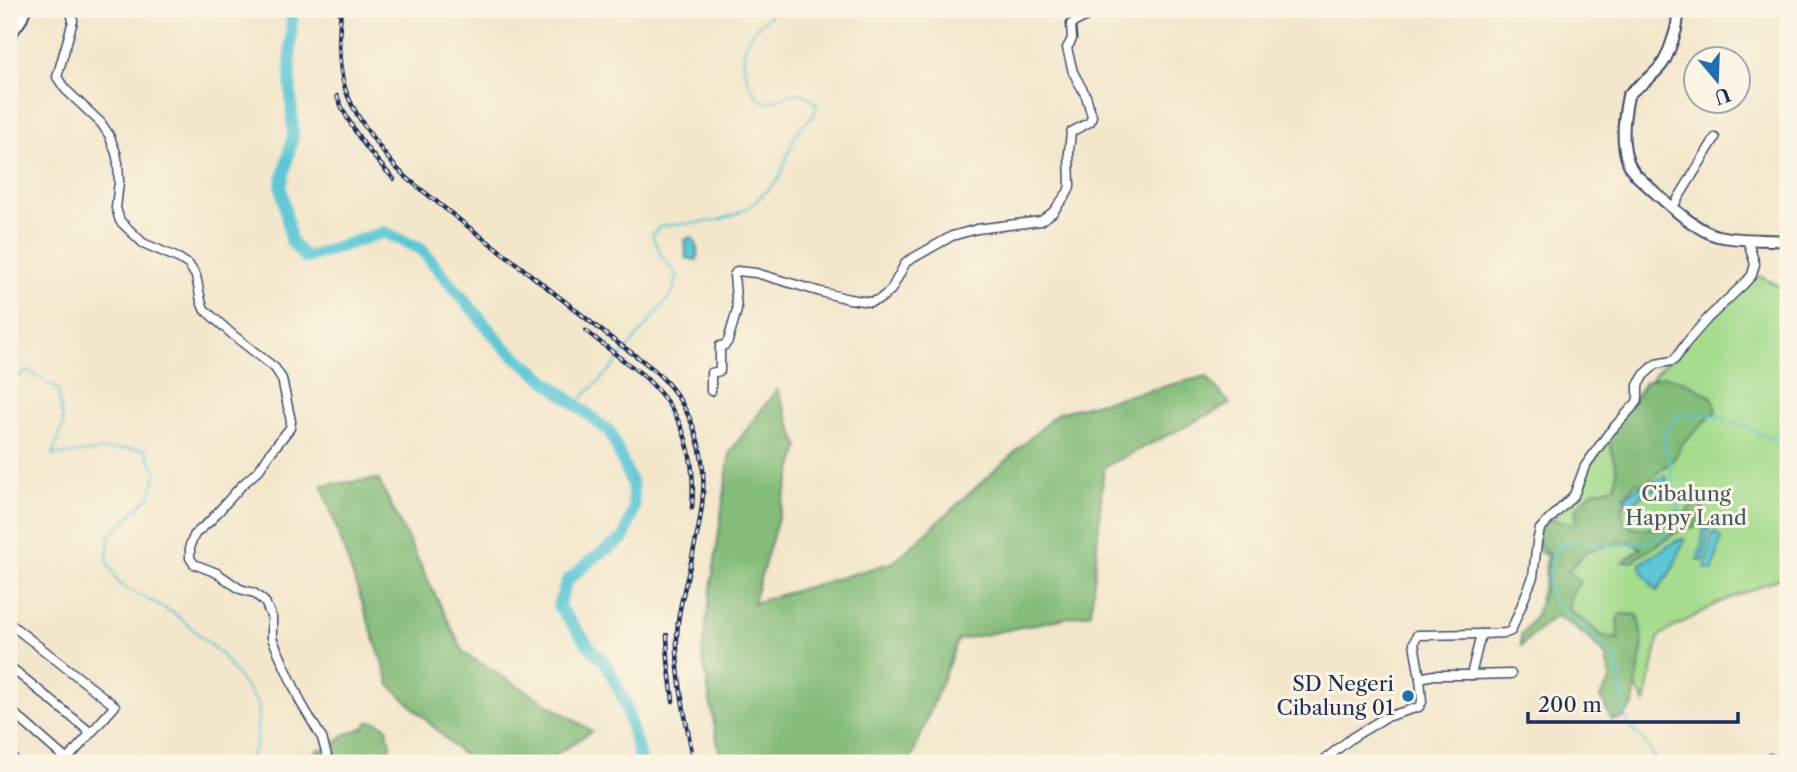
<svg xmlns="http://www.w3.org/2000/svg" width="1797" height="772" viewBox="0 0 1797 772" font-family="'Libre Caslon Text',serif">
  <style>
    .green { fill: #a5dc8e; stroke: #608676; stroke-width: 2 }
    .forest { fill: #84bc79; stroke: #50766c; stroke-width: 2 }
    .water { fill: #5cc7d6; stroke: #3c7b9a; stroke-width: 2 }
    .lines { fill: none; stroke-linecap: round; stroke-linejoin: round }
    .stream { stroke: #5cc7d6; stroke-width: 2 }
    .river { stroke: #5cc7d6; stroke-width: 12 }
    .street-casing { stroke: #3b4a6e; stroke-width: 11 }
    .secondary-casing { stroke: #3b4a6e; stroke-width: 14 }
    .highway-casing { stroke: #3b4a6e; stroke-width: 18 }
    .street { stroke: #fff; stroke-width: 8 }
    .secondary { stroke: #fff; stroke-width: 10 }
    .highway { stroke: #fff; stroke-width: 14 }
    .rail-casing { stroke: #1b2f5e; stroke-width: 4.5 }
    .rail { stroke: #fcf5e5; stroke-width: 2; stroke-dasharray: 5; stroke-linecap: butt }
    .poi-dot { fill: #1f6fb2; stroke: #fcf5e5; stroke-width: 2.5 }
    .labels { text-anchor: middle; stroke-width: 6; stroke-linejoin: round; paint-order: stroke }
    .park-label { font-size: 21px; fill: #3e5a6a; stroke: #fcf5e5 }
    .poi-label { font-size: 21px; fill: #1b2f5e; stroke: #fcf5e5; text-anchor: end }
  </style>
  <rect width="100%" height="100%" fill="#fcf5e5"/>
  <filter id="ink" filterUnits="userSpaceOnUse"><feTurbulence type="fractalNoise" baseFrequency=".0143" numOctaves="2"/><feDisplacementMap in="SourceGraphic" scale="14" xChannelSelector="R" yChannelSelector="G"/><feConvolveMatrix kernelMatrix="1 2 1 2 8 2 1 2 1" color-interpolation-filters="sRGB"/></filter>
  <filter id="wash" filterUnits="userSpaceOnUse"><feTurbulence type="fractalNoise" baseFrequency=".00686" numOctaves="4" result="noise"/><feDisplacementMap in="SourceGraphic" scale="28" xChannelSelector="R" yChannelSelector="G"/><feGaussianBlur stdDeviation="1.57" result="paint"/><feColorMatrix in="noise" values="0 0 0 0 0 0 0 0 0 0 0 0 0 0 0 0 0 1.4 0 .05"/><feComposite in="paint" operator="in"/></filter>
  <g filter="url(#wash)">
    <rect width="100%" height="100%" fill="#f3e6ca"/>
    <path class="green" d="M 1760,276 L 1788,291 L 1788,563 L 1783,577 L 1718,603 L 1659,636 L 1645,704 L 1617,647 L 1539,599 L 1545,579 L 1546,555 L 1533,549 L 1654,375 L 1695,332 L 1744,285 Z"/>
    <g class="forest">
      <path d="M 1206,376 L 1230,404 L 1104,467 L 1091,613 L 958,640 L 910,763 L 721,763 L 702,654 L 730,452 L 777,389 L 799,447 L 753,603 L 894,562 L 1058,413 Z"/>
      <path d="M 1662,376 L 1685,381 L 1713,398 L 1716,411 L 1681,445 L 1675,458 L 1645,484 L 1636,483 L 1624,497 L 1626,500 L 1622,507 L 1623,518 L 1632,528 L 1663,528 L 1672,511 L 1680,512 L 1680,516 L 1686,513 L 1695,500 L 1705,502 L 1696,527 L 1680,530 L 1631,562 L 1623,562 L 1641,548 L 1628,541 L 1586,551 L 1568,572 L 1580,582 L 1571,595 L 1568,609 L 1603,636 L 1618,639 L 1617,619 L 1621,614 L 1638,615 L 1643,643 L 1633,706 L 1621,719 L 1612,720 L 1600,697 L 1611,679 L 1605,655 L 1587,637 L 1558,616 L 1551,619 L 1521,646 L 1521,635 L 1536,615 L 1542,596 L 1546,584 L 1549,555 L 1539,546 L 1537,532 L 1549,520 L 1574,523 L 1577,519 L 1575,510 L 1594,490 L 1603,490 L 1615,486 L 1617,470 L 1607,435 L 1636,397 L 1645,382 Z"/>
      <path d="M 378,479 L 464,653 L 592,731 L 543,763 L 471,763 L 390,685 L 322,485 Z"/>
      <path d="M 373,721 L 384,725 L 388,729 L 387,734 L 391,743 L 387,763 L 291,763 L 291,760 L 299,753 L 310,755 L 319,749 L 330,750 L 344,735 L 365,727 L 368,722 Z"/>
    </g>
    <g class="water">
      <path d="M 691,237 C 698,242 699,253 697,260 L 686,258 L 685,240 Z"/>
      <path d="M 1664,475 L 1666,477 L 1667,483 L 1658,489 L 1645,491 L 1633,504 L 1626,507 L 1627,500 L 1625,497 L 1640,486 L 1644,488 C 1651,484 1657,479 1664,475 Z"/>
      <path d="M 1705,524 L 1710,525 L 1703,561 L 1698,560 Z"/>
      <path d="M 1716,532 L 1721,539 L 1713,570 L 1705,568 L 1713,533 Z"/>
      <path d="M 1685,539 L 1672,570 L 1657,591 L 1645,576 L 1640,564 L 1678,540 Z"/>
    </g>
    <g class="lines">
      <g class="stream">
        <path d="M 9,382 L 28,371 L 58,389 L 63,424 L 53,455 C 83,453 114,447 145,449 L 157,473 L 150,496 L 109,536 L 107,561 L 119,584 L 175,614 L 221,654 L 259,705 L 256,745 L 246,763"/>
        <path d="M 576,404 L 611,369 L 672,294 L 678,277 L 662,257 L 652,235 L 661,226 L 715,221 L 734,215 L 751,206 L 779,179 L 794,138 L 802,126 L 814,115 L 817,105 C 799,84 788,98 766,103 C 745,91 736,52 752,33 C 759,24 769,17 776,9"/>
        <path d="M 1656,763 L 1654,756 L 1643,740 L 1628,726 L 1616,658 L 1599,644 L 1585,628 L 1554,604 L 1548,579 L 1556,546 L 1579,541 L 1602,545 L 1628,545 L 1653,540 L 1674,527 L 1678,506 L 1664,439 L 1670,424 L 1680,414 L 1715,415 L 1788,445"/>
      </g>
      <path class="river" d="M 288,9 L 292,16 L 290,72 L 293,136 L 281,186 L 291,241 L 305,258 L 384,232 L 421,249 L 504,347 L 610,432 L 632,484 L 634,508 L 624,538 L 594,558 L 567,581 L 558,606 L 590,647 L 607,665 L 625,703 L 641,763"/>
    </g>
  </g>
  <g filter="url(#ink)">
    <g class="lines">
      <g class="street-casing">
        <g id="street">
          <path d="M 71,9 L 73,21 L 57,77 L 65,89 L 101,123 L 109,135 L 116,153 L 118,163 L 119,182 L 116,208 L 120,221 L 143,243 L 180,259 L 189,265 L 196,276 L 201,301 L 204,309 L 233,335 L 275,368 L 282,379 L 291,421 L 290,428 L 271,452 L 259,470 L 242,485 L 210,521 L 195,534 L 190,545 L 190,558 L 194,564 L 217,573 L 240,589 L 254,593 L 265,602 L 272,618 L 272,638 L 301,703 L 322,738 L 329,763"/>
          <path d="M 1673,207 L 1715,138"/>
          <path d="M 711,391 L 711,373 L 720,371 L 720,346 L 725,345 L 728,341 L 737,310 L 734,275 L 737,271 L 756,273 L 821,292 L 849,299 L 870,302 L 880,299 L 891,290 L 906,262 L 952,236 L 977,229 L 1041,221 L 1053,212 L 1068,192 L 1070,186 L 1069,151 L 1071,132 L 1090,122 L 1092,116 L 1086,96 L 1073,72 L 1067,48 L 1072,39 L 1071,24 L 1085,17 L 1087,9"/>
          <path d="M 9,623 L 115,706 L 64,763"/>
          <path d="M 9,666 L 90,732"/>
          <path d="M 1471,675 L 1511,674"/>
          <path d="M 1420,678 L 1414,643 L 1417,635 L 1481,634"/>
          <path d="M 9,709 L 67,760"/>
          <path d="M 9,755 L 18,763"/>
          <path d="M 1770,758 L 1770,763"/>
          <path d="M 1320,763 L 1353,737 L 1386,717 L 1419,707 L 1422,702 L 1420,678 L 1434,675 L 1471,675 L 1481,634 L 1506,633 L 1511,631 L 1533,577 L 1537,542 L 1540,529 L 1574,495 L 1585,466 L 1608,434 L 1637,402 L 1638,397 L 1638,385 L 1644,375 L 1656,364 L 1672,361 L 1675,359 L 1687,342 L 1708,318 L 1744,284 L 1752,275 L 1755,264 L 1747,239"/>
        </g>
      </g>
      <g class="secondary-casing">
        <path id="secondary" d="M 1677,9 C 1679,19 1677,27 1674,36 C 1666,60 1665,65 1644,82 C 1638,87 1632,90 1628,96 C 1623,120 1619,156 1636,175 C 1656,193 1694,231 1718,236 C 1740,241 1765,239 1788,241"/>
      </g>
      <g class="highway-casing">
        <path id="highway" d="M 9,33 L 19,19 L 23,9"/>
      </g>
      <use href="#street" class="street"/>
      <use href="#secondary" class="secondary"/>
      <use href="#highway" class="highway"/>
      <g class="rail-casing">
        <g id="rail">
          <path d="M 341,9 C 339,34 337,63 345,88 C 350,104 360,120 370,134 C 377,144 384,154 392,163 C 404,177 418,187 432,198 C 454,216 476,233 499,250 C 535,278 571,306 607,335 C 635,356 662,370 681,402 C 715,458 704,509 689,570 C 685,587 680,604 678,622 C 673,667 686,719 694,763"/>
          <path d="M 337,96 C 351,130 368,152 394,179"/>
          <path d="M 586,331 C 600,342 614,353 628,364 C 635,369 643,374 649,381 C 686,418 696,458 692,508"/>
          <path d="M 667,635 L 668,660 L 673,701"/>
        </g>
      </g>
      <use href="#rail" class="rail"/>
    </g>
  </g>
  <circle class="poi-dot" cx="1408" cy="696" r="7"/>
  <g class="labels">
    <g class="park-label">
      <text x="1686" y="501">Cibalung<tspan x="1686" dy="24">Happy Land</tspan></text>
    </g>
    <g class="poi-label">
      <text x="1394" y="691">SD Negeri<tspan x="1394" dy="24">Cibalung 01</tspan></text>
    </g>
  </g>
  <rect width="1797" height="772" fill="none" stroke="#fcf5e5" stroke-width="35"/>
  <g transform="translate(1717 80) rotate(161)"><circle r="33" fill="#fcf5e5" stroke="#a2a6af" stroke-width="2"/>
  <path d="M0-5L12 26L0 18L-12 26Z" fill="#1f6fb2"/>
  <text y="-10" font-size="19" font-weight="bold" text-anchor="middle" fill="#1b2f5e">U</text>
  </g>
  <path d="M1528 712v10h210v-10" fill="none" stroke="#1b2f5e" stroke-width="3.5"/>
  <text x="1538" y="712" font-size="21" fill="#1b2f5e" stroke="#fcf5e5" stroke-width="5" paint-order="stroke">200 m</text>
</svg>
